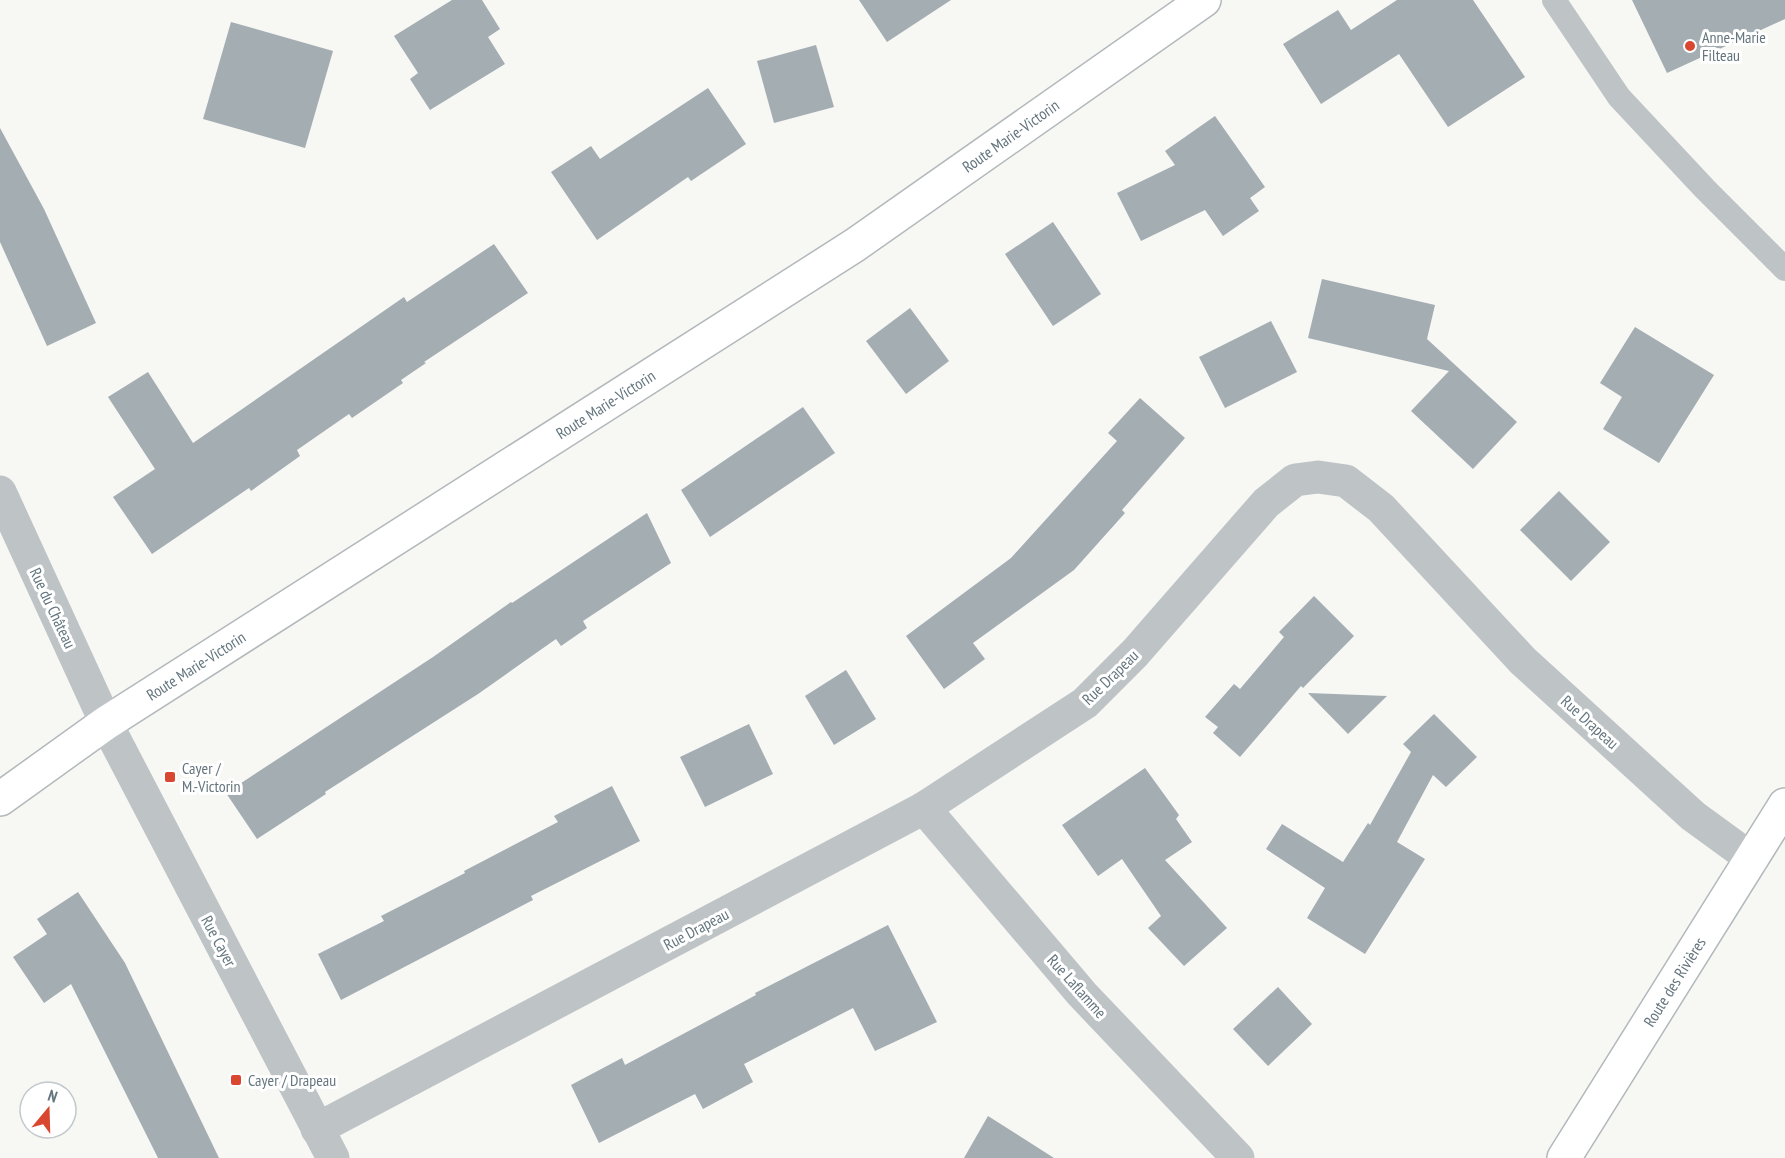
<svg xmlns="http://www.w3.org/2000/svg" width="1785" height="1158" viewBox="0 0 1785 1158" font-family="'PT Sans Narrow',sans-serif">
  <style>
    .building { fill: #a3adb2 }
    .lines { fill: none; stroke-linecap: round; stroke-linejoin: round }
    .primary-casing { stroke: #b2b8bb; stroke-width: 36 }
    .service { stroke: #bec3c6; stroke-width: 24 }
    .minor { stroke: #bec3c6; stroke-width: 33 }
    .primary { stroke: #fff; stroke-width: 33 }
    .poi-dot { fill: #da4731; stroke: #fff; stroke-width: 2 }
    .labels { text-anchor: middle; stroke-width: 6; stroke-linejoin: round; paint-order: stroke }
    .poi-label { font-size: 16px; fill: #64757e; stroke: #fff; text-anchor: start }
    .street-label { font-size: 16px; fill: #64757e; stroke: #fff }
  </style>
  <rect width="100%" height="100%" fill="#f7f7f4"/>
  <g class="building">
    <path d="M 452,0 L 482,0 L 500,29 L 488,37 L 505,64 L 430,110 L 410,79 L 418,73 L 394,36 Z"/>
    <path d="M 859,0 L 951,0 L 887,42 Z"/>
    <path d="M 1397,0 L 1473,0 L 1525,77 L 1448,127 L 1399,54 L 1321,104 L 1283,44 L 1338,10 L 1351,30 Z"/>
    <path d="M 1632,0 L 1785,0 L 1785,19 L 1667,73 Z"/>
    <path d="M 231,22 L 333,51 L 305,148 L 203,119 Z"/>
    <path d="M 816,45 L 834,107 L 774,123 L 757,61 Z"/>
    <path d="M 708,88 L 746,144 L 691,181 L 688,177 L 597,240 L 551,172 L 591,146 L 600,159 Z"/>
    <path d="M 1215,116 L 1265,187 L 1250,198 L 1259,211 L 1223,236 L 1205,210 L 1141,241 L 1117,193 L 1175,165 L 1165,151 Z"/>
    <path d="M 0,128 L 44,209 L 96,323 L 47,346 L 0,242 Z"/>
    <path d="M 1053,222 L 1101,294 L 1053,326 L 1005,254 Z"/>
    <path d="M 494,244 L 528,293 L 424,362 L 426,363 L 401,380 L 403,383 L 352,418 L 349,414 L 297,450 L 300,456 L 251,491 L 249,488 L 152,554 L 113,497 L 155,469 L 108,397 L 148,372 L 193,443 L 404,297 L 407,302 Z"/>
    <path d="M 1322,279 L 1435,305 L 1427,339 L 1517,422 L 1473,469 L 1411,411 L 1449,371 L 1308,338 Z"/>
    <path d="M 910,308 L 949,361 L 906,394 L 866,341 Z"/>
    <path d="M 1271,321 L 1297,372 L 1225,408 L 1199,357 Z"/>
    <path d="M 1635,327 L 1714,375 L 1659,463 L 1603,429 L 1622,397 L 1600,383 Z"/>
    <path d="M 1140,398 L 1185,438 L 1122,510 L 1125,513 L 1074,570 L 973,643 L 985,659 L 944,689 L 906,636 L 1011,558 L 1117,441 L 1108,433 Z"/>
    <path d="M 803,407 L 835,453 L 710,537 L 681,490 Z"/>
    <path d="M 1559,491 L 1610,542 L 1571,581 L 1520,530 Z"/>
    <path d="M 647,513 L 671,563 L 583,621 L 587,628 L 561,646 L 556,639 L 478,694 L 325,792 L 326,794 L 257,839 L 226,793 L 433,657 L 511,602 L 512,603 Z"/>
    <path d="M 1314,596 L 1354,636 L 1303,688 L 1301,686 L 1240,757 L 1213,733 L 1218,727 L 1205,717 L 1234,684 L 1240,689 L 1284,637 L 1279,632 Z"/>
    <path d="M 846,670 L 876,719 L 834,745 L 805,696 Z"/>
    <path d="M 1308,693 L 1387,696 L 1348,734 Z"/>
    <path d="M 1434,714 L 1477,757 L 1446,787 L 1433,775 L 1397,842 L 1425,859 L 1365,954 L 1307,918 L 1325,888 L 1266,849 L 1282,824 L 1343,862 L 1368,823 L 1370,825 L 1411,752 L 1403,744 Z"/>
    <path d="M 749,724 L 773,774 L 705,807 L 680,757 Z"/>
    <path d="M 1145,768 L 1179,815 L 1176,819 L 1192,842 L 1165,860 L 1227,928 L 1184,966 L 1148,928 L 1161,916 L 1122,859 L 1098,876 L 1062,825 Z"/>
    <path d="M 612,786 L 640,841 L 531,896 L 533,900 L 341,1000 L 318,954 L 384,921 L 381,916 L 465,873 L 464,871 L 558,822 L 554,816 Z"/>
    <path d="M 78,892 L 125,963 L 219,1158 L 158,1158 L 71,984 L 44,1003 L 13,957 L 47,934 L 37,919 Z"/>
    <path d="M 888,925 L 937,1022 L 875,1051 L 853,1008 L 744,1064 L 753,1082 L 703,1109 L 695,1094 L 599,1143 L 571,1085 L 622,1058 L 625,1065 L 756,995 L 755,993 Z"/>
    <path d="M 1278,987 L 1312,1024 L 1268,1066 L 1233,1029 Z"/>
    <path d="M 988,1116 L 1054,1158 L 964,1158 Z"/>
  </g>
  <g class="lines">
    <g class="primary-casing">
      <g id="primary">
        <path id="s1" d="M 0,799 L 106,723 L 855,245 L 1204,0"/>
        <path id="s2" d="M 1564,1158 L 1785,805"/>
      </g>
    </g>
    <path class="service" d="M 1554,0 L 1619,97 L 1705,189 L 1785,269"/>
    <g class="minor">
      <path d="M 0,492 L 106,723 L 333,1158"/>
      <path d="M 924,808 L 1082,994 L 1238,1158"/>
      <path d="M 317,1129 L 924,808 L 1085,703 L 1135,653 L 1266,503 L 1295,480 L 1318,477 L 1346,481 L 1381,508 L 1523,661 L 1693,816 L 1752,859"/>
    </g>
    <use href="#primary" class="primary"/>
  </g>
  <g class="poi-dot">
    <circle cx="1690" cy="46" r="6"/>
    <rect x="164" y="771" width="12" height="12" rx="3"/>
    <rect x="230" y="1074" width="12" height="12" rx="3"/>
  </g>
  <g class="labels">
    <g class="poi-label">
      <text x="1702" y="43">Anne-Marie<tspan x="1702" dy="18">Filteau</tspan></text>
      <text x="182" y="774">Cayer /<tspan x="182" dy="18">M.-Victorin</tspan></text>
      <text x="248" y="1086">Cayer / Drapeau</text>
    </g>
    <g class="street-label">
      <text dy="6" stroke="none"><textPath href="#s1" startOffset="1209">Route Marie-Victorin</textPath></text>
      <text dy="6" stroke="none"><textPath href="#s1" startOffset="723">Route Marie-Victorin</textPath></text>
      <text transform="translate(53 608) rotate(65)" y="6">Rue du Château</text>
      <text dy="6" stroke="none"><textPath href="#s1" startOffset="237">Route Marie-Victorin</textPath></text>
      <text transform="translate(1110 677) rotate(-44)" y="6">Rue Drapeau</text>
      <text transform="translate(1590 722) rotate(42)" y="6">Rue Drapeau</text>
      <text transform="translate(696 929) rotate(-28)" y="6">Rue Drapeau</text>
      <text transform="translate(219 941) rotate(62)" y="6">Rue Cayer</text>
      <text dy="6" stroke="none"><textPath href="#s2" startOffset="208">Route des Rivières</textPath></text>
      <text transform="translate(1077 986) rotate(48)" y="6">Rue Laflamme</text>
    </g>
  </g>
  <g transform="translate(48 1110) rotate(19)"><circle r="28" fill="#ffffff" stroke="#c1c8cb" stroke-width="1.5"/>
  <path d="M0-4.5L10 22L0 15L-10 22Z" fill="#da4731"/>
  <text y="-9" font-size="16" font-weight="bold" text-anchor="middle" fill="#64757e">N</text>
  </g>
</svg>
